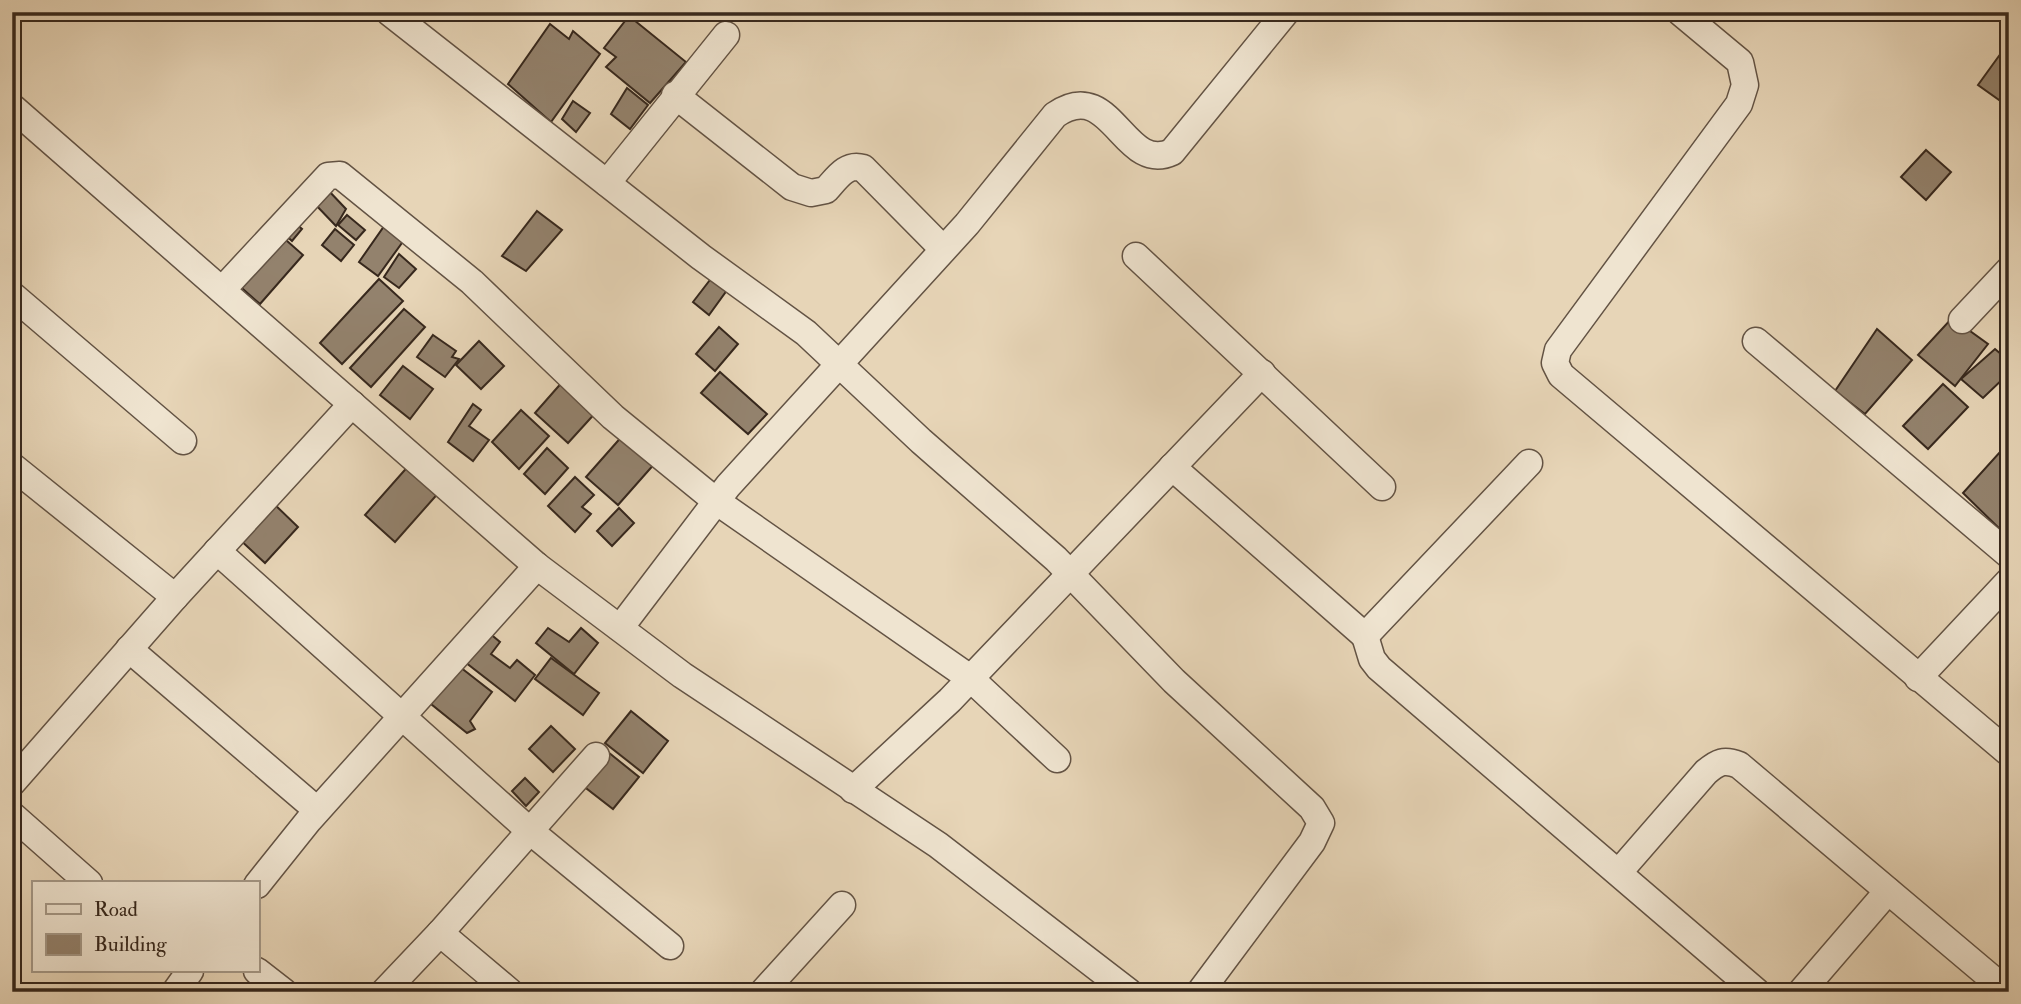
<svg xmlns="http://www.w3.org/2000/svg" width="2021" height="1004" viewBox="0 0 2021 1004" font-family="'IM FELL Double Pica',serif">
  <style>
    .building { fill: #93826d; stroke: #37281d; stroke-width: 2 }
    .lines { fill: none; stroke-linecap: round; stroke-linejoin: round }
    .minor-casing { stroke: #635344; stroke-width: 29 }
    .minor { stroke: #efe4d0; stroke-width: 26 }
  </style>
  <rect width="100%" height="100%" fill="#e7d5b7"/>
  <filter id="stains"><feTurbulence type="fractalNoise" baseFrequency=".00286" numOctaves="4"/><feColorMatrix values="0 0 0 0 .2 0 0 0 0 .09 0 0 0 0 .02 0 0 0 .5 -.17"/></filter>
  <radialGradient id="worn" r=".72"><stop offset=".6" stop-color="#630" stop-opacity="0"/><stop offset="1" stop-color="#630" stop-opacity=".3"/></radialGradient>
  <g class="building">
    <path d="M 629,16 L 686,62 L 650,103 L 606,67 L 616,57 L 604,48 Z"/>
    <path d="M 550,24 L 569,39 L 573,31 L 600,54 L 551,122 L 508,84 Z"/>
    <path d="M 2009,42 L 2009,107 L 1978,85 Z"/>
    <path d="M 627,88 L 648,105 L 630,129 L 611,114 Z"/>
    <path d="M 573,101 L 590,113 L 576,132 L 562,119 Z"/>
    <path d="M 1926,150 L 1951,172 L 1926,200 L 1901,177 Z"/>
    <path d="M 327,189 L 346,209 L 336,226 L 313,202 Z"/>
    <path d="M 537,211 L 562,230 L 526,271 L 502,256 Z"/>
    <path d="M 347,215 L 365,230 L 356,240 L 338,225 Z"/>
    <path d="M 291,220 L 302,229 L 292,241 L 281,231 Z"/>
    <path d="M 387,222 L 407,236 L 378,276 L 359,262 Z"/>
    <path d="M 335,229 L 354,245 L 341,261 L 322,245 Z"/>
    <path d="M 278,233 L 303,255 L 260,304 L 235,282 Z"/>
    <path d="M 399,254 L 416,269 L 399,288 L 384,277 Z"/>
    <path d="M 713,276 L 730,286 L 709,315 L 693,302 Z"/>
    <path d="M 379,279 L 403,301 L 342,364 L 320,343 Z"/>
    <path d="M 404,309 L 425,327 L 371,387 L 350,368 Z"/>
    <path d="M 1952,318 L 1988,344 L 1955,386 L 1918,355 Z"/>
    <path d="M 719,327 L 738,344 L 715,371 L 696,354 Z"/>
    <path d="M 1877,329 L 1912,360 L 1865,414 L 1835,391 Z"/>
    <path d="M 433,335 L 456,351 L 452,357 L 459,359 L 445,377 L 417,357 Z"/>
    <path d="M 479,341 L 504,366 L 481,389 L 456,365 Z"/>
    <path d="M 1995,349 L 2009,361 L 2009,373 L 1983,398 L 1961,379 Z"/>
    <path d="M 403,366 L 433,389 L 410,419 L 380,395 Z"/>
    <path d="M 720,372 L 767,414 L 748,434 L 701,393 Z"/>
    <path d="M 564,380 L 598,410 L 568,443 L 535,413 Z"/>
    <path d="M 1943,384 L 1968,407 L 1928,449 L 1903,426 Z"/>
    <path d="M 473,404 L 481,410 L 469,426 L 489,440 L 473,461 L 448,442 Z"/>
    <path d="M 521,410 L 549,436 L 519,469 L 492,442 Z"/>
    <path d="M 624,434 L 656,462 L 618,505 L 586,477 Z"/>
    <path d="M 2009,442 L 2009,538 L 1963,493 Z"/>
    <path d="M 547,448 L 568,468 L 545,494 L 524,474 Z"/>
    <path d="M 411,463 L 441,490 L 395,542 L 365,515 Z"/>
    <path d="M 575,477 L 594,495 L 582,507 L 591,514 L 575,532 L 548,506 Z"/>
    <path d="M 271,501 L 298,527 L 265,563 L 237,537 Z"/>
    <path d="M 619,508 L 634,523 L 612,546 L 597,531 Z"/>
    <path d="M 548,628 L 569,642 L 581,628 L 598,643 L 574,674 L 536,643 Z"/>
    <path d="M 488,632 L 500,642 L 491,654 L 510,668 L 517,660 L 535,675 L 515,701 L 465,662 Z"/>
    <path d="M 551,658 L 599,693 L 583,715 L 535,679 Z"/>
    <path d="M 460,667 L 492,692 L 470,721 L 475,729 L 467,733 L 431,704 Z"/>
    <path d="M 631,711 L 668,741 L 643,773 L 605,743 Z"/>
    <path d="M 551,726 L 575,749 L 553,772 L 529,749 Z"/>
    <path d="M 608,752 L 639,777 L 613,809 L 582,785 Z"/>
    <path d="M 525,778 L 539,792 L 526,806 L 512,791 Z"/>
  </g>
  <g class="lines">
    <g class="minor-casing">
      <g id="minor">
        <path d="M 389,12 L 701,257 L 806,333 L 921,441 L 1056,559 L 1174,681 L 1312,808 L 1321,823 L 1312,842 L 1200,992"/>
        <path d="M 1680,12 L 1740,62 L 1745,85 L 1739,104 L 1558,350 L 1555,363 L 1561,375 L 2009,753"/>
        <path d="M 675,95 L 792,187 L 811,193 L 826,190 C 837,178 846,163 863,168 L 943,249"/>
        <path d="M 12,107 L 537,566 L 682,675 L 938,845 L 1129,992"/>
        <path d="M 607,183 L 726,35"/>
        <path d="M 1136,256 L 1382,487"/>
        <path d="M 222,290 L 328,176 L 340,175 L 472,282 L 613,417 L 716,501 L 970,678 L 1057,759"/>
        <path d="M 12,295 L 183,441"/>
        <path d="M 1962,320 L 2009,270"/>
        <path d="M 1756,341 L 2009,555"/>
        <path d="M 12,466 L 175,597"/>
        <path d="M 1172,467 L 1365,636 L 1529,463"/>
        <path d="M 217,551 L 530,831 L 670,946"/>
        <path d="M 620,628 L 728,486 L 967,224 L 1055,115 C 1112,75 1123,175 1172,152 L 1286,12"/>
        <path d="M 1365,636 L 1372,659 L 1379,668 L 1757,992"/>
        <path d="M 129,649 L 317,810"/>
        <path d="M 1918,678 L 2009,581"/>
        <path d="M 12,783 L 175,597 L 352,404"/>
        <path d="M 853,790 L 950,700 L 1262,373"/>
        <path d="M 12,815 L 89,883"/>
        <path d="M 1619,872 L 1706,772 C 1718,762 1724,759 1739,765 L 2008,992"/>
        <path d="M 257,885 L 309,820 L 537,566"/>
        <path d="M 440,933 L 510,992"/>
        <path d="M 257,971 L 284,992"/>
        <path d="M 175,992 L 190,971"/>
        <path d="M 384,992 L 440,933 L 596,756"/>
        <path d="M 763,992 L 842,905"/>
        <path d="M 1801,992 L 1888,891"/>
      </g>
    </g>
    <use href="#minor" class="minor"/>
  </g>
  <rect width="2021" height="1004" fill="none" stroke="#e7d5b7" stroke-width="42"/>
  <rect x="14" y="14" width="1993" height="976" fill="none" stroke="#37281d" stroke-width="3.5"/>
  <rect x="21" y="21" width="1979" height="962" fill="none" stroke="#37281d" stroke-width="2"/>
  <rect x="32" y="881" width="228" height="91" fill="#efe4d0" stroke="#a59988" stroke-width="2"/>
  <rect x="46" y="904" width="35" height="10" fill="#efe4d0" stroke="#a59988" stroke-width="2"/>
  <text x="94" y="916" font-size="21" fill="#37281d">Road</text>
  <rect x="46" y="934" width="35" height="21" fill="#93826d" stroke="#a59988" stroke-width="2"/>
  <text x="94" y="951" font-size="21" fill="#37281d">Building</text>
  <rect width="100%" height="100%" filter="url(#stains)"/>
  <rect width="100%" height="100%" fill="url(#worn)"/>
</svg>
